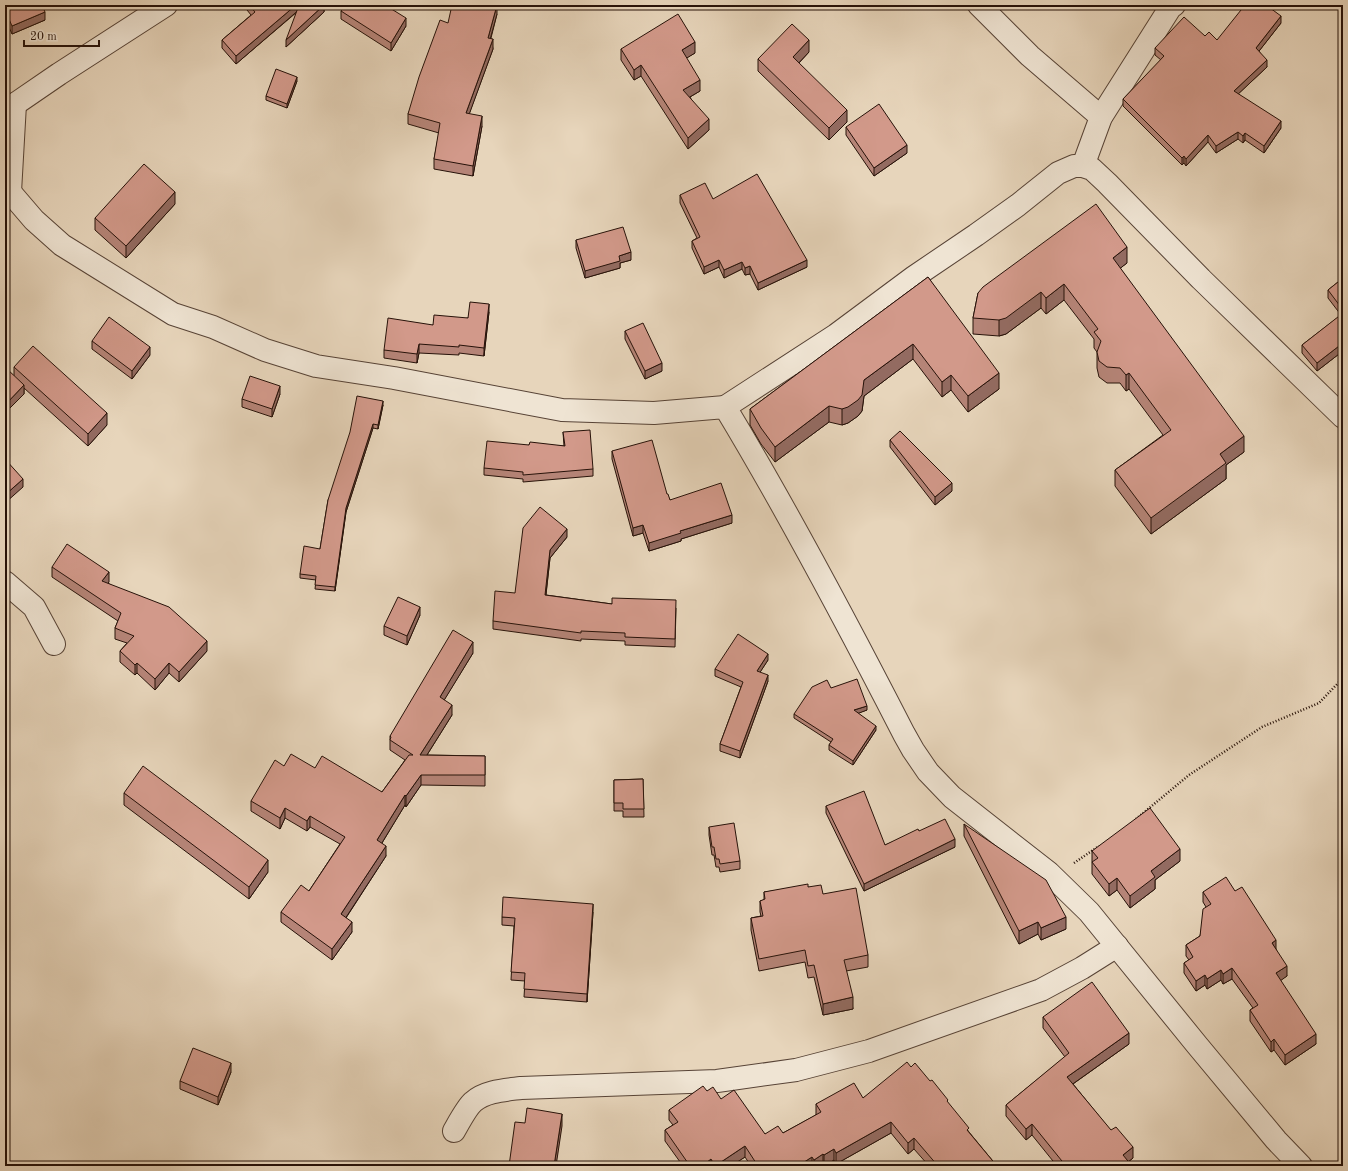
<svg xmlns="http://www.w3.org/2000/svg" width="1348" height="1171" viewBox="0 0 1348 1171" font-family="'Old Standard TT',serif">
  <style>
    .lines { fill: none; stroke-linecap: round; stroke-linejoin: round }
    .street-casing { stroke: #574336; stroke-width: 24 }
    .path { stroke: #271209; stroke-width: 2.5; stroke-dasharray: 1 2; stroke-linecap: butt }
    .street { stroke: #efe4d3; stroke-width: 22 }
    .wall { fill: #b58477; stroke: #271209 }
    .shaded-wall { fill: #936b61; stroke: #271209 }
    .building { fill: #d2998a; stroke: #271209 }
  </style>
  <rect width="100%" height="100%" fill="#e7d5bb"/>
  <filter id="stains"><feTurbulence type="fractalNoise" baseFrequency=".005" numOctaves="4"/><feColorMatrix values="0 0 0 0 .2 0 0 0 0 .09 0 0 0 0 .02 0 0 0 .5 -.17"/></filter>
  <radialGradient id="worn" r=".72"><stop offset=".6" stop-color="#630" stop-opacity="0"/><stop offset="1" stop-color="#630" stop-opacity=".3"/></radialGradient>
  <g class="lines">
    <g class="street-casing">
      <g id="street">
        <path d="M 979,5 L 1030,56 L 1101,117"/>
        <path d="M 5,111 L 59,74 L 166,5"/>
        <path d="M 1083,166 L 1101,117 L 1170,8 L 1174,5"/>
        <path d="M 5,189 L 10,192 L 34,220 L 62,245 L 173,314 L 213,327 L 265,350 L 316,366 L 394,378 L 562,410 L 654,413 L 725,407 C 789,513 847,623 904,734 L 913,750 L 928,772 L 952,797 L 1049,873 L 1089,912 L 1197,1045 L 1276,1140 L 1301,1166"/>
        <path d="M 10,192 L 15,104"/>
        <path d="M 725,407 L 836,335 L 914,277 L 976,235 L 1018,205 L 1058,173 L 1074,166 L 1083,166 L 1092,169 L 1107,183 L 1201,279 L 1343,417"/>
        <path d="M 5,582 L 34,607 L 54,644"/>
        <path d="M 454,1131 C 458,1124 467,1107 473,1102 C 485,1091 505,1090 521,1088 L 717,1081 L 796,1070 L 869,1051 L 1041,990 L 1082,968 L 1117,946"/>
      </g>
    </g>
    <g class="path">
      <path d="M 1136,819 L 1189,775 L 1262,727 L 1319,703 L 1343,678"/>
      <path d="M 1074,863 L 1099,846"/>
    </g>
    <use href="#street" class="street"/>
  </g>
  <g class="wall">
    <path d="M 5,5 L 45,20 L 12,34 L 5,18 Z"/>
    <path d="M 243,5 L 324,5 L 324,12 L 286,47 L 297,12 L 236,64 L 222,48 L 222,40 L 251,15 Z"/>
    <path d="M 341,11 L 406,26 L 391,51 L 341,19 Z"/>
    <path d="M 497,14 L 491,38 L 493,49 L 469,114 L 482,126 L 473,176 L 434,169 L 434,159 L 439,133 L 408,124 L 408,114 L 448,23 Z"/>
    <path d="M 1281,23 L 1259,51 L 1267,67 L 1238,94 L 1281,128 L 1264,153 L 1245,140 L 1243,143 L 1238,139 L 1216,153 L 1208,142 L 1186,166 L 1184,163 L 1182,165 L 1123,106 L 1123,99 L 1161,60 L 1155,55 L 1155,48 L 1205,36 L 1217,40 Z"/>
    <path d="M 621,49 L 695,53 L 686,58 L 700,91 L 690,97 L 709,130 L 688,149 L 641,76 L 634,80 L 621,60 Z"/>
    <path d="M 809,52 L 799,63 L 847,122 L 829,140 L 758,71 L 758,59 Z"/>
    <path d="M 297,81 L 287,108 L 266,100 L 266,96 Z"/>
    <path d="M 846,127 L 907,153 L 874,176 L 846,135 Z"/>
    <path d="M 680,195 L 713,199 L 807,267 L 758,290 L 750,274 L 745,275 L 742,269 L 724,278 L 719,267 L 704,274 L 692,248 L 692,241 L 697,238 L 680,203 Z"/>
    <path d="M 175,204 L 126,258 L 95,230 L 95,218 Z"/>
    <path d="M 576,240 L 631,260 L 620,263 L 620,268 L 585,278 L 576,248 Z"/>
    <path d="M 1127,263 L 1120,268 L 1244,452 L 1226,465 L 1226,479 L 1151,534 L 1115,486 L 1115,470 L 1163,435 L 1129,389 L 1126,391 L 1120,383 L 1107,383 L 1099,377 L 1097,368 L 1097,352 L 1094,348 L 1094,339 L 1064,300 L 1046,314 L 1041,308 L 1006,334 L 999,336 L 973,334 L 973,318 L 978,293 Z"/>
    <path d="M 928,277 L 999,389 L 968,412 L 951,390 L 942,397 L 913,359 L 864,396 L 862,411 L 858,416 L 848,423 L 842,425 L 829,422 L 775,462 L 761,444 L 750,425 L 750,409 Z"/>
    <path d="M 1343,278 L 1343,359 L 1339,354 L 1317,371 L 1302,353 L 1302,345 L 1341,315 L 1328,298 L 1328,290 Z"/>
    <path d="M 489,312 L 484,356 L 459,353 L 459,355 L 419,353 L 417,363 L 384,358 L 384,350 L 433,325 L 468,318 Z"/>
    <path d="M 625,331 L 662,371 L 645,379 L 625,339 Z"/>
    <path d="M 92,341 L 150,355 L 132,379 L 92,349 Z"/>
    <path d="M 5,367 L 14,376 L 14,367 L 107,425 L 88,446 L 24,388 L 24,394 L 5,413 Z"/>
    <path d="M 280,394 L 272,417 L 242,407 L 242,399 Z"/>
    <path d="M 383,405 L 378,429 L 373,428 L 346,512 L 335,591 L 315,589 L 316,580 L 300,578 L 300,574 L 320,549 L 328,500 Z"/>
    <path d="M 563,432 L 593,469 L 593,476 L 523,482 L 523,479 L 484,475 L 484,468 L 529,445 L 564,446 Z"/>
    <path d="M 890,440 L 952,491 L 935,505 L 890,447 Z"/>
    <path d="M 612,451 L 667,494 L 670,500 L 732,523 L 681,539 L 681,541 L 649,551 L 643,533 L 633,536 L 612,459 Z"/>
    <path d="M 567,537 L 550,558 L 546,595 L 612,604 L 676,608 L 675,647 L 625,645 L 625,641 L 581,639 L 581,641 L 493,629 L 493,621 L 515,593 Z"/>
    <path d="M 52,567 L 109,582 L 108,583 L 207,651 L 179,682 L 169,673 L 155,690 L 137,673 L 135,675 L 120,662 L 120,651 L 127,643 L 115,639 L 115,628 L 118,621 L 52,577 Z"/>
    <path d="M 420,615 L 407,645 L 384,635 L 384,626 Z"/>
    <path d="M 473,653 L 444,700 L 452,715 L 427,755 L 485,756 L 485,786 L 421,785 L 406,807 L 405,805 L 382,843 L 386,856 L 346,918 L 352,932 L 332,960 L 281,922 L 281,912 L 309,891 L 340,844 L 310,827 L 307,831 L 285,818 L 280,829 L 251,811 L 251,801 L 284,766 L 382,792 L 405,760 L 390,750 L 390,736 Z"/>
    <path d="M 768,660 L 760,672 L 768,681 L 740,758 L 720,751 L 720,744 L 741,687 L 715,676 L 715,669 Z"/>
    <path d="M 831,688 L 867,710 L 858,713 L 876,730 L 853,765 L 829,750 L 829,745 L 831,742 L 794,718 L 794,714 Z"/>
    <path d="M 643,779 L 644,817 L 623,817 L 623,811 L 614,811 L 614,780 Z"/>
    <path d="M 124,793 L 268,872 L 249,899 L 124,805 Z"/>
    <path d="M 826,806 L 885,845 L 919,831 L 955,847 L 864,891 L 826,813 Z"/>
    <path d="M 964,824 L 1066,929 L 1041,940 L 1038,934 L 1019,944 L 964,836 Z"/>
    <path d="M 709,827 L 740,861 L 740,869 L 720,872 L 719,867 L 716,867 L 714,855 L 712,855 L 709,835 Z"/>
    <path d="M 1092,851 L 1180,861 L 1155,880 L 1155,889 L 1130,908 L 1117,890 L 1109,896 L 1092,874 Z"/>
    <path d="M 808,887 L 823,894 L 868,955 L 868,967 L 846,971 L 853,1009 L 823,1015 L 814,977 L 808,978 L 805,962 L 759,971 L 751,930 L 751,918 L 761,916 L 760,912 L 760,901 L 764,900 L 764,892 Z"/>
    <path d="M 1235,891 L 1276,949 L 1287,976 L 1280,980 L 1316,1044 L 1285,1065 L 1274,1050 L 1271,1052 L 1250,1021 L 1250,1010 L 1253,1008 L 1232,979 L 1223,984 L 1221,980 L 1207,989 L 1205,985 L 1196,991 L 1184,973 L 1184,963 L 1189,960 L 1186,956 L 1186,945 L 1200,936 L 1206,907 L 1203,902 L 1203,892 Z"/>
    <path d="M 593,912 L 587,1002 L 524,997 L 525,981 L 511,980 L 514,926 L 502,925 L 502,917 Z"/>
    <path d="M 1043,1017 L 1129,1044 L 1073,1084 L 1133,1158 L 1128,1162 L 1132,1166 L 1057,1166 L 1032,1135 L 1026,1140 L 1006,1116 L 1006,1105 L 1065,1057 L 1043,1028 Z"/>
    <path d="M 911,1067 L 948,1103 L 969,1132 L 997,1166 L 929,1166 L 914,1149 L 908,1154 L 891,1133 L 836,1164 L 834,1160 L 824,1166 L 823,1165 L 821,1166 L 751,1166 L 745,1157 L 731,1166 L 683,1166 L 665,1141 L 665,1130 L 673,1125 L 669,1120 L 669,1110 L 707,1091 L 721,1099 L 765,1134 L 783,1133 L 816,1115 L 816,1104 L 863,1098 Z"/>
    <path d="M 231,1072 L 218,1105 L 180,1089 L 180,1081 Z"/>
  </g>
  <g class="shaded-wall">
    <path d="M 296,5 L 301,5 L 301,8 L 236,64 L 236,56 Z"/>
    <path d="M 324,5 L 324,12 L 286,47 L 286,40 Z"/>
    <path d="M 497,5 L 497,14 L 488,47 L 488,38 Z"/>
    <path d="M 45,12 L 45,20 L 12,34 L 12,26 Z"/>
    <path d="M 1281,16 L 1281,23 L 1256,55 L 1256,48 Z"/>
    <path d="M 406,18 L 406,26 L 391,51 L 391,43 Z"/>
    <path d="M 493,39 L 493,49 L 466,123 L 466,113 Z"/>
    <path d="M 809,40 L 809,52 L 793,69 L 793,57 Z"/>
    <path d="M 695,42 L 695,53 L 682,61 L 682,50 Z"/>
    <path d="M 1267,60 L 1267,67 L 1234,98 L 1234,91 Z"/>
    <path d="M 641,65 L 641,76 L 634,80 L 634,70 Z"/>
    <path d="M 297,77 L 297,81 L 287,108 L 287,104 Z"/>
    <path d="M 700,80 L 700,91 L 683,101 L 683,90 Z"/>
    <path d="M 847,110 L 847,122 L 829,140 L 829,128 Z"/>
    <path d="M 482,116 L 482,126 L 473,176 L 473,166 Z"/>
    <path d="M 709,119 L 709,130 L 688,149 L 688,138 Z"/>
    <path d="M 1281,121 L 1281,128 L 1264,153 L 1264,146 Z"/>
    <path d="M 1238,132 L 1238,139 L 1216,153 L 1216,146 Z"/>
    <path d="M 1245,133 L 1245,140 L 1243,143 L 1243,136 Z"/>
    <path d="M 1208,135 L 1208,142 L 1186,166 L 1186,159 Z"/>
    <path d="M 907,145 L 907,153 L 874,176 L 874,168 Z"/>
    <path d="M 1184,156 L 1184,163 L 1182,165 L 1182,158 Z"/>
    <path d="M 175,192 L 175,204 L 126,258 L 126,246 Z"/>
    <path d="M 1127,247 L 1127,263 L 1113,274 L 1113,258 Z"/>
    <path d="M 631,252 L 631,260 L 620,263 L 620,268 L 585,278 L 585,271 L 619,256 Z"/>
    <path d="M 719,260 L 719,267 L 704,274 L 704,267 Z"/>
    <path d="M 807,260 L 807,267 L 758,290 L 758,283 Z"/>
    <path d="M 742,262 L 742,269 L 724,278 L 724,270 Z"/>
    <path d="M 750,266 L 750,274 L 745,275 L 745,268 Z"/>
    <path d="M 1064,284 L 1064,300 L 1046,314 L 1046,298 Z"/>
    <path d="M 1041,292 L 1041,308 L 1006,334 L 999,336 L 999,320 Z"/>
    <path d="M 489,304 L 489,312 L 484,356 L 484,348 Z"/>
    <path d="M 419,344 L 419,353 L 417,363 L 417,354 Z"/>
    <path d="M 913,344 L 913,359 L 864,396 L 862,411 L 858,416 L 848,423 L 842,425 L 842,409 L 864,380 Z"/>
    <path d="M 1339,346 L 1339,354 L 1317,371 L 1317,363 Z"/>
    <path d="M 150,347 L 150,355 L 132,379 L 132,371 Z"/>
    <path d="M 662,363 L 662,371 L 645,379 L 645,371 Z"/>
    <path d="M 999,373 L 999,389 L 968,412 L 968,396 Z"/>
    <path d="M 1129,373 L 1129,389 L 1126,391 L 1126,375 Z"/>
    <path d="M 951,375 L 951,390 L 942,397 L 942,382 Z"/>
    <path d="M 24,385 L 24,394 L 5,413 L 5,405 Z"/>
    <path d="M 280,386 L 280,394 L 272,417 L 272,409 Z"/>
    <path d="M 383,401 L 383,405 L 378,429 L 378,425 Z"/>
    <path d="M 829,406 L 829,422 L 775,462 L 775,447 Z"/>
    <path d="M 107,413 L 107,425 L 88,446 L 88,434 Z"/>
    <path d="M 373,424 L 373,428 L 346,512 L 335,591 L 335,587 L 346,508 Z"/>
    <path d="M 1244,436 L 1244,452 L 1226,465 L 1226,479 L 1151,534 L 1151,518 L 1220,454 Z"/>
    <path d="M 23,479 L 23,487 L 5,503 L 5,495 Z"/>
    <path d="M 952,483 L 952,491 L 935,505 L 935,497 Z"/>
    <path d="M 732,515 L 732,523 L 681,539 L 681,541 L 649,551 L 649,543 L 680,531 Z"/>
    <path d="M 643,525 L 643,533 L 633,536 L 633,528 Z"/>
    <path d="M 567,529 L 567,537 L 550,558 L 545,602 L 545,595 L 550,550 Z"/>
    <path d="M 109,572 L 109,582 L 102,591 L 102,581 Z"/>
    <path d="M 420,607 L 420,615 L 407,645 L 407,636 Z"/>
    <path d="M 207,641 L 207,651 L 179,682 L 179,672 Z"/>
    <path d="M 473,642 L 473,653 L 440,707 L 440,697 Z"/>
    <path d="M 768,654 L 768,660 L 757,677 L 757,671 Z"/>
    <path d="M 137,663 L 137,673 L 135,675 L 135,665 Z"/>
    <path d="M 169,663 L 169,673 L 155,690 L 155,679 Z"/>
    <path d="M 768,675 L 768,681 L 740,758 L 740,751 Z"/>
    <path d="M 452,705 L 452,715 L 420,766 L 420,755 Z"/>
    <path d="M 867,706 L 867,710 L 854,715 L 854,710 Z"/>
    <path d="M 876,726 L 876,730 L 853,765 L 853,761 Z"/>
    <path d="M 421,775 L 421,785 L 406,807 L 406,796 Z"/>
    <path d="M 405,795 L 405,805 L 377,851 L 377,840 Z"/>
    <path d="M 285,808 L 285,818 L 280,829 L 280,818 Z"/>
    <path d="M 310,816 L 310,827 L 307,831 L 307,821 Z"/>
    <path d="M 955,839 L 955,847 L 864,891 L 864,884 Z"/>
    <path d="M 386,846 L 386,856 L 341,925 L 341,914 Z"/>
    <path d="M 1180,849 L 1180,861 L 1155,880 L 1155,889 L 1130,908 L 1130,896 L 1151,871 Z"/>
    <path d="M 268,860 L 268,872 L 249,899 L 249,887 Z"/>
    <path d="M 1117,878 L 1117,890 L 1109,896 L 1109,884 Z"/>
    <path d="M 593,904 L 593,912 L 587,1002 L 587,994 Z"/>
    <path d="M 1066,917 L 1066,929 L 1041,940 L 1041,928 Z"/>
    <path d="M 352,922 L 352,932 L 332,960 L 332,949 Z"/>
    <path d="M 1038,922 L 1038,934 L 1019,944 L 1019,931 Z"/>
    <path d="M 1276,940 L 1276,950 L 1272,943 Z"/>
    <path d="M 1287,966 L 1287,976 L 1276,984 L 1276,973 Z"/>
    <path d="M 1232,968 L 1232,979 L 1223,984 L 1223,974 Z"/>
    <path d="M 1221,970 L 1221,980 L 1207,989 L 1207,979 Z"/>
    <path d="M 1205,975 L 1205,985 L 1196,991 L 1196,981 Z"/>
    <path d="M 853,997 L 853,1009 L 823,1015 L 823,1004 Z"/>
    <path d="M 1129,1033 L 1129,1044 L 1067,1088 L 1067,1077 Z"/>
    <path d="M 1316,1034 L 1316,1044 L 1285,1065 L 1285,1055 Z"/>
    <path d="M 1274,1039 L 1274,1050 L 1271,1052 L 1271,1042 Z"/>
    <path d="M 231,1063 L 231,1072 L 218,1105 L 218,1097 Z"/>
    <path d="M 562,1114 L 562,1126 L 556,1166 L 554,1166 Z"/>
    <path d="M 891,1122 L 891,1133 L 836,1164 L 836,1153 Z"/>
    <path d="M 1032,1124 L 1032,1135 L 1026,1140 L 1026,1129 Z"/>
    <path d="M 914,1138 L 914,1149 L 908,1154 L 908,1143 Z"/>
    <path d="M 745,1146 L 745,1157 L 731,1166 L 715,1166 Z"/>
    <path d="M 1133,1147 L 1133,1158 L 1123,1166 L 1123,1155 Z"/>
    <path d="M 834,1149 L 834,1160 L 824,1166 L 824,1155 Z"/>
    <path d="M 823,1154 L 823,1165 L 821,1166 L 814,1166 L 814,1160 Z"/>
    <path d="M 812,1157 L 812,1166 L 798,1166 Z"/>
    <path d="M 711,1159 L 711,1166 L 702,1166 Z"/>
  </g>
  <g class="building">
    <path d="M 5,5 L 42,5 L 45,12 L 12,26 L 5,10 Z"/>
    <path d="M 249,5 L 296,5 L 236,56 L 222,40 L 255,12 Z"/>
    <path d="M 299,5 L 324,5 L 286,40 Z"/>
    <path d="M 345,5 L 385,5 L 406,18 L 391,43 L 341,11 Z"/>
    <path d="M 452,5 L 497,5 L 488,38 L 493,39 L 466,113 L 482,116 L 473,166 L 434,159 L 440,123 L 408,114 L 419,77 L 440,20 L 448,23 Z"/>
    <path d="M 1245,5 L 1266,5 L 1281,16 L 1256,48 L 1267,60 L 1234,91 L 1281,121 L 1264,146 L 1245,133 L 1243,136 L 1238,132 L 1216,146 L 1208,135 L 1186,159 L 1184,156 L 1182,158 L 1123,99 L 1164,56 L 1155,48 L 1184,17 L 1205,36 L 1209,32 L 1217,40 Z"/>
    <path d="M 678,14 L 695,42 L 682,50 L 700,80 L 683,90 L 709,119 L 688,138 L 641,65 L 634,70 L 621,49 Z"/>
    <path d="M 792,24 L 809,40 L 793,57 L 847,110 L 829,128 L 758,59 Z"/>
    <path d="M 276,69 L 297,77 L 287,104 L 266,96 Z"/>
    <path d="M 879,104 L 907,145 L 874,168 L 846,127 Z"/>
    <path d="M 144,164 L 175,192 L 126,246 L 95,218 Z"/>
    <path d="M 757,174 L 807,260 L 758,283 L 750,266 L 745,268 L 742,262 L 724,270 L 719,260 L 704,267 L 692,241 L 700,237 L 680,195 L 705,183 L 713,199 Z"/>
    <path d="M 1096,204 L 1127,247 L 1113,258 L 1244,436 L 1220,454 L 1226,463 L 1151,518 L 1115,470 L 1171,430 L 1129,373 L 1126,375 L 1120,368 L 1107,367 L 1099,361 L 1097,352 L 1101,341 L 1094,332 L 1098,329 L 1064,284 L 1046,298 L 1041,292 L 1006,318 L 999,320 L 973,318 L 978,293 L 983,287 Z"/>
    <path d="M 623,227 L 631,252 L 619,256 L 620,261 L 585,271 L 576,240 Z"/>
    <path d="M 928,277 L 999,373 L 968,396 L 951,375 L 942,382 L 913,344 L 864,380 L 862,395 L 858,400 L 848,407 L 842,409 L 829,406 L 775,447 L 761,428 L 750,409 Z"/>
    <path d="M 1343,278 L 1343,310 L 1328,290 Z"/>
    <path d="M 470,302 L 489,304 L 484,348 L 459,345 L 459,347 L 419,344 L 417,354 L 384,350 L 388,318 L 433,325 L 434,315 L 468,318 Z"/>
    <path d="M 1343,313 L 1343,351 L 1339,346 L 1317,363 L 1302,345 Z"/>
    <path d="M 109,317 L 150,347 L 132,371 L 92,341 Z"/>
    <path d="M 643,323 L 662,363 L 645,371 L 625,331 Z"/>
    <path d="M 33,346 L 107,413 L 88,434 L 14,367 Z"/>
    <path d="M 5,367 L 24,385 L 5,405 Z"/>
    <path d="M 250,376 L 280,386 L 272,409 L 242,399 Z"/>
    <path d="M 357,396 L 383,401 L 378,425 L 373,424 L 346,508 L 335,587 L 315,585 L 316,576 L 300,574 L 304,546 L 320,549 L 328,500 L 350,432 Z"/>
    <path d="M 590,430 L 593,469 L 523,475 L 523,472 L 484,468 L 487,441 L 529,445 L 530,442 L 565,446 L 563,432 Z"/>
    <path d="M 900,431 L 952,483 L 935,497 L 890,440 Z"/>
    <path d="M 652,440 L 667,494 L 668,494 L 670,500 L 721,483 L 732,515 L 680,531 L 681,533 L 649,543 L 643,525 L 633,528 L 612,451 Z"/>
    <path d="M 5,459 L 23,479 L 5,495 Z"/>
    <path d="M 540,507 L 567,529 L 550,550 L 545,595 L 612,604 L 612,598 L 676,600 L 675,639 L 625,637 L 625,633 L 581,631 L 581,633 L 493,621 L 495,591 L 515,593 L 523,528 Z"/>
    <path d="M 67,544 L 109,572 L 102,581 L 169,607 L 207,641 L 179,672 L 169,663 L 155,679 L 137,663 L 135,665 L 120,651 L 134,636 L 115,628 L 121,613 L 52,567 Z"/>
    <path d="M 398,597 L 420,607 L 407,636 L 384,626 Z"/>
    <path d="M 453,630 L 473,642 L 440,697 L 452,705 L 420,755 L 485,756 L 485,775 L 421,775 L 406,796 L 405,795 L 377,840 L 386,846 L 341,914 L 352,922 L 332,949 L 281,912 L 301,885 L 309,891 L 345,837 L 310,816 L 307,821 L 285,808 L 280,818 L 251,801 L 275,760 L 284,766 L 291,754 L 315,768 L 322,756 L 382,792 L 409,755 L 413,755 L 390,740 L 391,737 L 390,736 Z"/>
    <path d="M 738,634 L 768,654 L 757,671 L 768,675 L 740,751 L 720,744 L 743,682 L 715,669 Z"/>
    <path d="M 857,679 L 867,706 L 854,710 L 876,726 L 853,761 L 829,745 L 833,739 L 794,714 L 812,687 L 827,680 L 831,688 Z"/>
    <path d="M 143,766 L 268,860 L 249,887 L 124,793 Z"/>
    <path d="M 643,779 L 644,809 L 623,809 L 623,803 L 614,803 L 614,780 Z"/>
    <path d="M 864,791 L 885,845 L 918,829 L 919,831 L 945,819 L 955,839 L 864,884 L 826,806 Z"/>
    <path d="M 1150,808 L 1180,849 L 1151,871 L 1155,877 L 1130,896 L 1117,878 L 1109,884 L 1092,862 L 1098,858 L 1092,851 Z"/>
    <path d="M 734,823 L 740,861 L 720,864 L 719,859 L 716,859 L 714,847 L 712,847 L 709,827 Z"/>
    <path d="M 964,824 L 1046,880 L 1066,917 L 1041,928 L 1038,922 L 1019,931 Z"/>
    <path d="M 1226,877 L 1235,891 L 1242,887 L 1276,940 L 1272,943 L 1287,966 L 1276,973 L 1316,1034 L 1285,1055 L 1274,1039 L 1271,1042 L 1250,1010 L 1258,1005 L 1232,968 L 1223,974 L 1221,970 L 1207,979 L 1205,975 L 1196,981 L 1184,963 L 1193,957 L 1186,945 L 1200,936 L 1203,909 L 1211,904 L 1203,892 Z"/>
    <path d="M 808,884 L 808,887 L 821,885 L 823,894 L 856,888 L 868,955 L 844,960 L 853,997 L 823,1004 L 814,965 L 808,966 L 805,950 L 759,959 L 751,918 L 763,916 L 760,901 L 765,899 L 764,892 Z"/>
    <path d="M 503,897 L 593,904 L 587,994 L 524,989 L 525,973 L 511,972 L 515,918 L 502,917 Z"/>
    <path d="M 1092,982 L 1129,1033 L 1067,1077 L 1111,1130 L 1116,1127 L 1133,1147 L 1123,1155 L 1132,1166 L 1066,1166 L 1032,1124 L 1026,1129 L 1006,1105 L 1069,1053 L 1043,1017 Z"/>
    <path d="M 193,1048 L 231,1063 L 218,1097 L 180,1081 Z"/>
    <path d="M 907,1062 L 911,1067 L 915,1063 L 930,1081 L 932,1080 L 948,1100 L 947,1101 L 969,1128 L 967,1130 L 997,1166 L 938,1166 L 914,1138 L 908,1143 L 891,1122 L 836,1153 L 834,1149 L 824,1155 L 823,1154 L 814,1160 L 812,1157 L 798,1166 L 758,1166 L 745,1146 L 715,1166 L 711,1159 L 702,1166 L 690,1166 L 665,1130 L 678,1122 L 669,1110 L 703,1086 L 707,1091 L 713,1087 L 721,1099 L 734,1090 L 765,1134 L 778,1126 L 783,1133 L 821,1112 L 816,1104 L 854,1083 L 863,1098 Z"/>
    <path d="M 527,1108 L 562,1114 L 554,1166 L 509,1166 L 515,1122 L 525,1123 Z"/>
  </g>
  <rect width="1348" height="1171" fill="none" stroke="#e7d5bb" stroke-width="20"/>
  <rect x="6" y="6" width="1336" height="1159" fill="none" stroke="#271209" stroke-width="2"/>
  <rect x="10" y="10" width="1328" height="1151" fill="none" stroke="#271209"/>
  <path d="M24 40v6h75v-6" fill="none" stroke="#271209" stroke-width="2"/>
  <text x="30" y="40" font-size="12" fill="#271209" stroke="#efe4d3" stroke-width="3" paint-order="stroke">20 m</text>
  <rect width="100%" height="100%" filter="url(#stains)"/>
  <rect width="100%" height="100%" fill="url(#worn)"/>
</svg>
